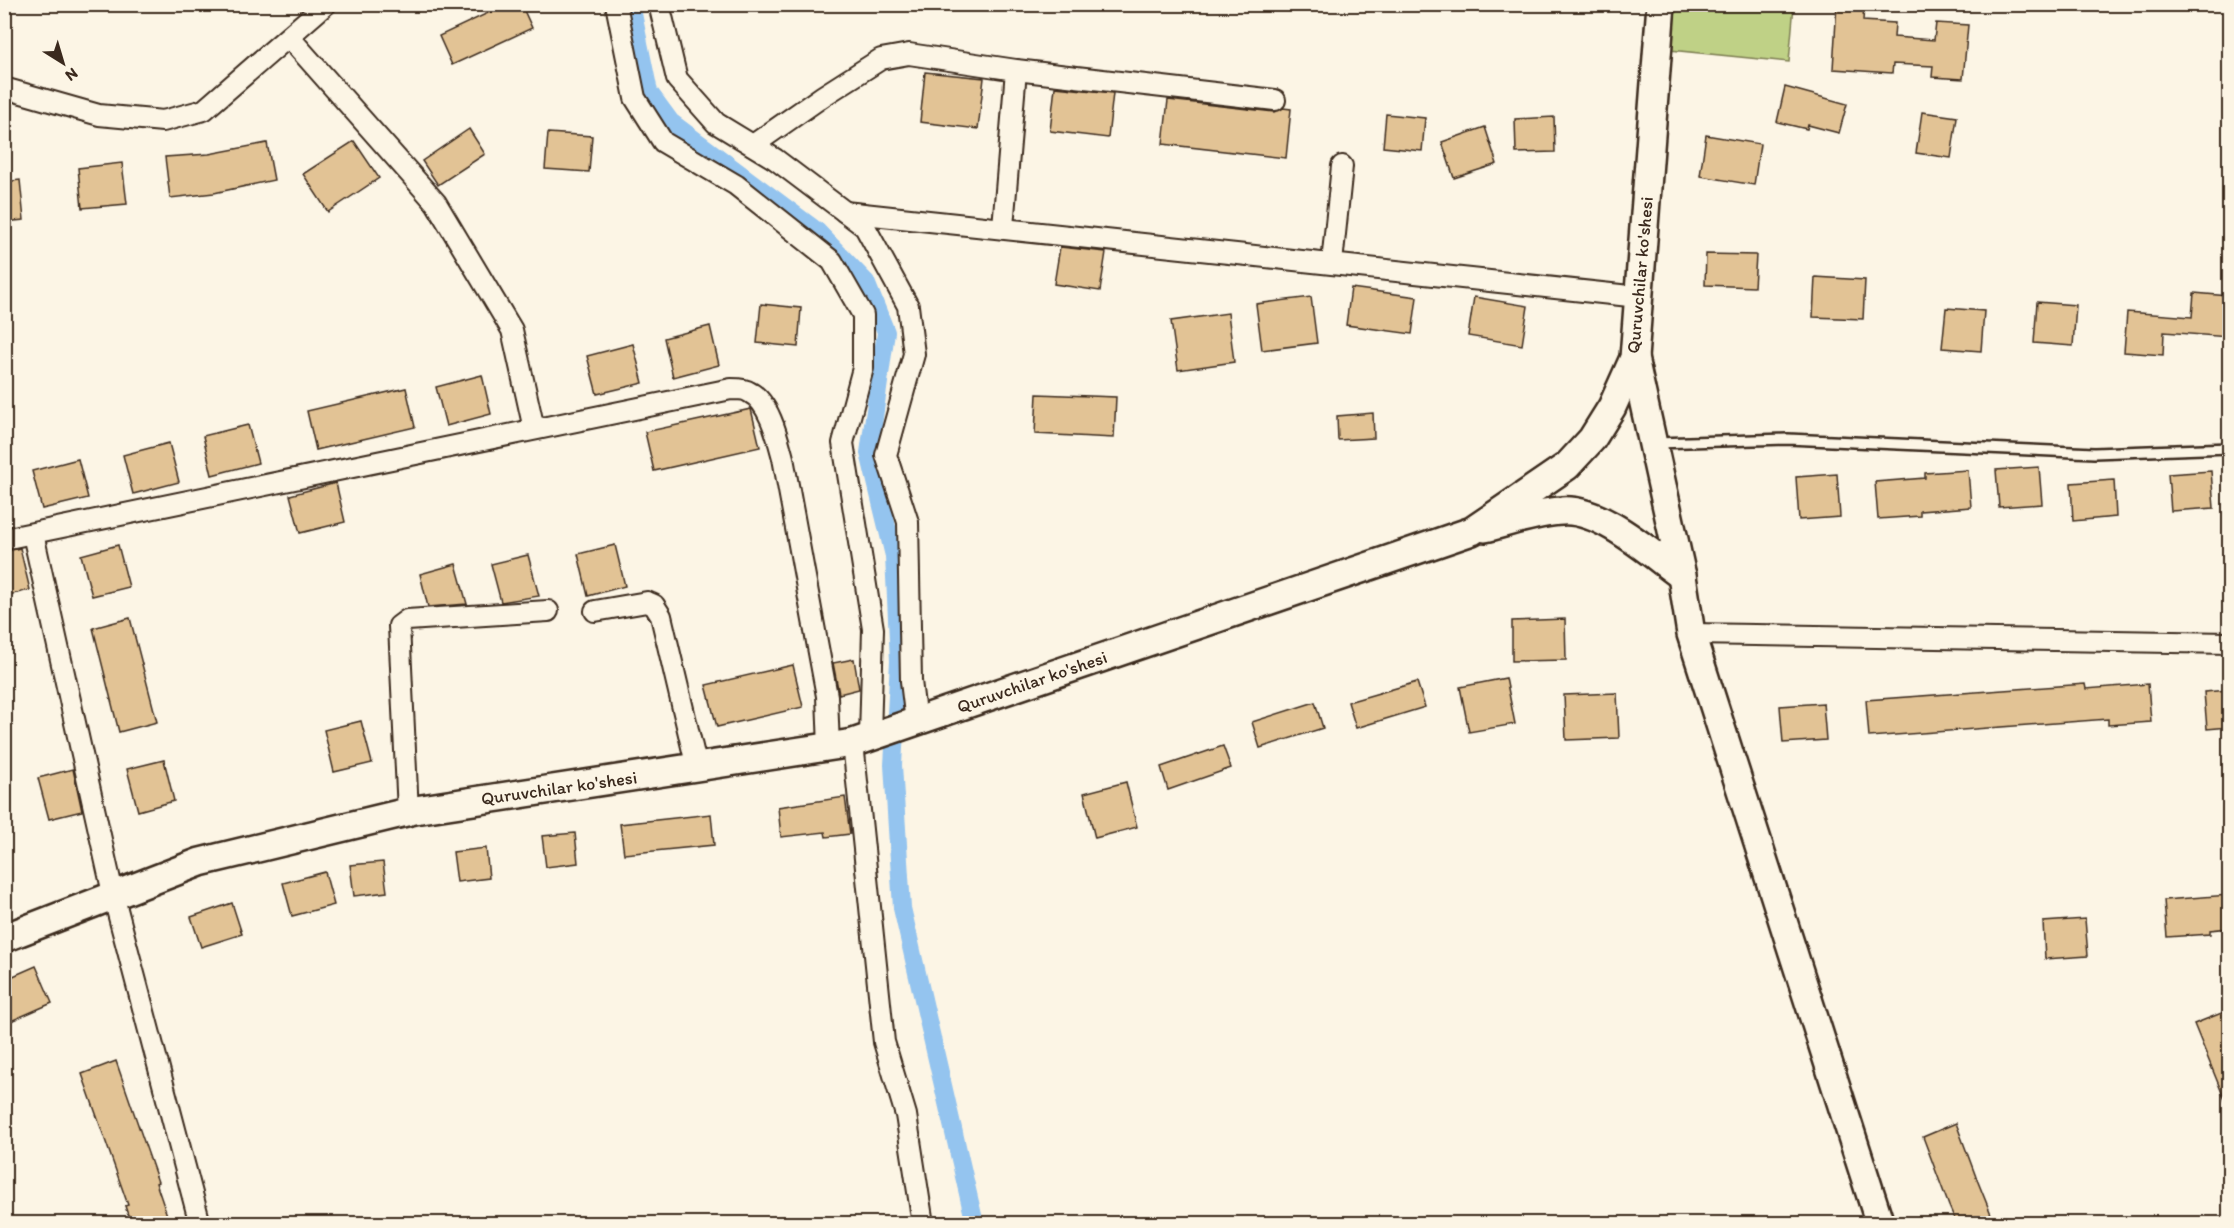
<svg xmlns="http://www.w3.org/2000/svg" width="2234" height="1228" viewBox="0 0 2234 1228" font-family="Itim,sans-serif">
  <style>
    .green { fill: #bfd186; stroke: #7d7e52; stroke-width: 1.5 }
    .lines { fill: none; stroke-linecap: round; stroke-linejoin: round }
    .canal { stroke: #94c4ef; stroke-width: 18 }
    .building { fill: #e2c395; stroke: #3b2a1e; stroke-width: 1.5 }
    .lane-casing { stroke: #3b2a1e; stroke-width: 14 }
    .street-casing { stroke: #3b2a1e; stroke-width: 24 }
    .secondary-casing { stroke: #3b2a1e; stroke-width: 32 }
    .lane { stroke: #fcf5e5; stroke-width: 9 }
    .street { stroke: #fcf5e5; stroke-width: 20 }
    .secondary { stroke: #fcf5e5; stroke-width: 27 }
    .labels { text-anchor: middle; stroke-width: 4.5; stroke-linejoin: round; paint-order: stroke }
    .street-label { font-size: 18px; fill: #3b2a1e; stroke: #fcf5e5 }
  </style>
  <rect width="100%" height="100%" fill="#fcf5e5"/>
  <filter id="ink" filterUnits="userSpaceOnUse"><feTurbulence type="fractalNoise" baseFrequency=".0167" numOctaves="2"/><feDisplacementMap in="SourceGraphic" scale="12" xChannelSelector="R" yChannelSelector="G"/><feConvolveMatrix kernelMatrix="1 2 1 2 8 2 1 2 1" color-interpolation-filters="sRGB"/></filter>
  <g filter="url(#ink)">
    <path class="green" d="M 1675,5 L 1794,5 L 1789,62 L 1670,50 Z"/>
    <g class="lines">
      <path class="canal" d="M 631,4 L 649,92 L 671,122 L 817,231 L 866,282 L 886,332 L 869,453 L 894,556 L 899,661 L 893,765 L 902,908 L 975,1224"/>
    </g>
    <g class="building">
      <path d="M 507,4 L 521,4 L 532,28 L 452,65 L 439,36 Z"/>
      <path d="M 1837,4 L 1864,4 L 1863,21 L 1895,23 L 1894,37 L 1934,40 L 1936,23 L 1968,25 L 1963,79 L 1932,77 L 1933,66 L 1893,64 L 1892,73 L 1833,69 Z"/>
      <path d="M 925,72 L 984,78 L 978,129 L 920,122 Z"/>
      <path d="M 1055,87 L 1113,93 L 1108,138 L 1050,131 Z"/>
      <path d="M 1785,87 L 1847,104 L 1839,133 L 1808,125 L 1807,129 L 1777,122 Z"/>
      <path d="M 1168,100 L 1274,112 L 1283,108 L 1291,109 L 1286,158 L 1163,144 Z"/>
      <path d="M 1922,112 L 1957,117 L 1951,158 L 1916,153 Z"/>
      <path d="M 1386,114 L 1425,118 L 1422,151 L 1383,147 Z"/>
      <path d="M 1554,117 L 1555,152 L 1516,153 L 1515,119 Z"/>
      <path d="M 1485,127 L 1497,164 L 1454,178 L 1442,142 Z"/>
      <path d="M 469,129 L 485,154 L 438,185 L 422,161 Z"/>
      <path d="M 548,133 L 592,136 L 589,172 L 545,169 Z"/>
      <path d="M 1706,135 L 1760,144 L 1754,185 L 1700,176 Z"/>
      <path d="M 354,141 L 379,178 L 328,212 L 303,174 Z"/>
      <path d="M 267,143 L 274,180 L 214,193 L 170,198 L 165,157 L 209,154 Z"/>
      <path d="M 122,163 L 127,204 L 82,208 L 78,168 Z"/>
      <path d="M 20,180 L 24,220 L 4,222 L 4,182 Z"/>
      <path d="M 1060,247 L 1106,252 L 1100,291 L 1054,284 Z"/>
      <path d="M 1706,254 L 1756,255 L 1754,287 L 1705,285 Z"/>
      <path d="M 1815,277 L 1865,280 L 1863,319 L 1813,317 Z"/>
      <path d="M 1351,288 L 1417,297 L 1412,334 L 1346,325 Z"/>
      <path d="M 2194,293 L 2229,296 L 2229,337 L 2164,332 L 2163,355 L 2124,352 L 2127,312 L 2192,317 Z"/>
      <path d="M 1311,297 L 1317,343 L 1262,350 L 1256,304 Z"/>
      <path d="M 1474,297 L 1528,306 L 1522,345 L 1468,336 Z"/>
      <path d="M 2037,302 L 2076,305 L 2073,346 L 2034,343 Z"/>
      <path d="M 761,304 L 801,308 L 798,347 L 757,343 Z"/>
      <path d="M 1946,308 L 1984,311 L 1981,351 L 1942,348 Z"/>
      <path d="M 1228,313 L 1234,362 L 1178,370 L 1171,321 Z"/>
      <path d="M 710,326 L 719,365 L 673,377 L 664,338 Z"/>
      <path d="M 633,344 L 643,383 L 597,394 L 587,356 Z"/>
      <path d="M 482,375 L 491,414 L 446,426 L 436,387 Z"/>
      <path d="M 406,388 L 415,427 L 316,450 L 307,411 Z"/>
      <path d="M 1037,394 L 1116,397 L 1114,438 L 1035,434 Z"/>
      <path d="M 751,409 L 760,447 L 654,471 L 645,432 Z"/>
      <path d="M 1373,413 L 1374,438 L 1338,440 L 1337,416 Z"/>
      <path d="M 248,425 L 258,463 L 212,475 L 203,436 Z"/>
      <path d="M 169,443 L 179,482 L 133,494 L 123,455 Z"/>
      <path d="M 78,459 L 88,498 L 42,509 L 32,471 Z"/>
      <path d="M 2039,467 L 2042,504 L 1999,507 L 1996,470 Z"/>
      <path d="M 1968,470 L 1971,507 L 1920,511 L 1920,516 L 1878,519 L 1875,482 L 1925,478 L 1925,473 Z"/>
      <path d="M 2211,471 L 2214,508 L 2171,511 L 2168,474 Z"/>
      <path d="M 1837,474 L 1840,517 L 1799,520 L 1796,477 Z"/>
      <path d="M 2114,480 L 2116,517 L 2073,521 L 2071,483 Z"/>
      <path d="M 336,483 L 345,522 L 300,533 L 290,495 Z"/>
      <path d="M 118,545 L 129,587 L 92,596 L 81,555 Z"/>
      <path d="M 615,545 L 625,586 L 588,596 L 578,554 Z"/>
      <path d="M 20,548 L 30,590 L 4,596 L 4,552 Z"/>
      <path d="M 528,555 L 539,596 L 501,602 L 491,564 Z"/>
      <path d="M 456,564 L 467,604 L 428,607 L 420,574 Z"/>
      <path d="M 130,618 L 157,722 L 119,732 L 93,628 Z"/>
      <path d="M 1565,619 L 1566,660 L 1512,661 L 1512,621 Z"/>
      <path d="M 854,659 L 859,689 L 839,694 L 833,663 Z"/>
      <path d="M 793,665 L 803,707 L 717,727 L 706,685 Z"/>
      <path d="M 1506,678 L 1515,724 L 1469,732 L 1460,687 Z"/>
      <path d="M 1417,682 L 1425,707 L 1356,728 L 1348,702 Z"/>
      <path d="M 2085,684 L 2086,689 L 2148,684 L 2151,722 L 2108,725 L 2108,719 L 1869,737 L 1866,700 Z"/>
      <path d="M 2229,690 L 2229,727 L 2207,729 L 2204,692 Z"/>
      <path d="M 1617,693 L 1619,738 L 1566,740 L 1564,695 Z"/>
      <path d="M 1315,702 L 1323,728 L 1260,748 L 1252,722 Z"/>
      <path d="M 1823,703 L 1826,740 L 1783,743 L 1780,706 Z"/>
      <path d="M 361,721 L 372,763 L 334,772 L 324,730 Z"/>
      <path d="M 1223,746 L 1231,768 L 1168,790 L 1161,767 Z"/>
      <path d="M 164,760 L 174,801 L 138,811 L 127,769 Z"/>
      <path d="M 73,769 L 82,811 L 49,819 L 38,778 Z"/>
      <path d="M 1126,782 L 1137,827 L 1095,838 L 1084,793 Z"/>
      <path d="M 845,797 L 850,834 L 826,837 L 825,832 L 781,837 L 778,807 Z"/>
      <path d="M 711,814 L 714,845 L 624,854 L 620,824 Z"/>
      <path d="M 575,833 L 578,863 L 546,867 L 542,836 Z"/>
      <path d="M 486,848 L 489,878 L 457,882 L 453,852 Z"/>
      <path d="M 383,862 L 387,892 L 354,896 L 350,865 Z"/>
      <path d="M 325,872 L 334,905 L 292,916 L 283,883 Z"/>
      <path d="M 2229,895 L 2229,928 L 2210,930 L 2210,934 L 2167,937 L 2164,900 Z"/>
      <path d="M 232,903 L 242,934 L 201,947 L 191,917 Z"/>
      <path d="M 2085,919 L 2088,956 L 2045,959 L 2043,922 Z"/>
      <path d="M 36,966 L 52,1003 L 4,1024 L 4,980 Z"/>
      <path d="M 2229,1010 L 2229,1110 L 2194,1024 Z"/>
      <path d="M 116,1061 L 158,1182 L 156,1183 L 170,1224 L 131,1224 L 125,1206 L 128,1205 L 82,1074 Z"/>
      <path d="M 1956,1123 L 1976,1177 L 1995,1224 L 1957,1224 L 1949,1206 L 1923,1137 Z"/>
    </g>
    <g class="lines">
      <g class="lane-casing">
        <path id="lane" d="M 1656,443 L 1788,439 L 2094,453 L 2230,448"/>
      </g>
      <g class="street-casing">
        <g id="street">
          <path d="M 616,4 L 635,98 L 663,142 L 736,185 L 832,261 L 863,315 L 863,368 L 843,443 L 873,629 L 870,737"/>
          <path d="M 659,4 L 677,79 L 716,123 L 775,159 L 865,227 L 908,306 L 914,354 L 886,455 L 908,522 L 911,681 L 916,722"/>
          <path d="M 289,37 L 436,203 L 512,330 L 534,429"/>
          <path d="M 4,88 L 99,115 L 163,121 L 204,110 L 326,4"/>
          <path d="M 753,145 L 823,96 L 881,59 L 909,54 L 1016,70 L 1275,100"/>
          <path d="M 845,212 L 1639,297"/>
          <path d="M 1003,227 L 1016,70"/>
          <path d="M 1332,263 L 1342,166"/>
          <path d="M 33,534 L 114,898 L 200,1224"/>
          <path d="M 4,539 L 731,389 C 736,389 745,389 749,392 C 769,401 778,439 783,458 L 827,696 L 829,748"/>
          <path d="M 595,611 L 647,602 L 654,605 L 661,616 L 697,768"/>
          <path d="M 1691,634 L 2230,643"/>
          <path d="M 853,743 L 884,1042 L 906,1115 L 923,1224"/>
          <path d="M 408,812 L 399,626 L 407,620 L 548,611"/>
        </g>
      </g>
      <g class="secondary-casing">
        <g id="secondary">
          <path d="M 1634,358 L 1682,576 L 1691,634 L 1880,1224"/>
          <path d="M 1485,528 C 1509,522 1537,512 1562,511 C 1601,508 1651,554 1682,576"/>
          <path d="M 4,938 L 200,862 L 415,810 L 853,743 L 1472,531 L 1567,466 L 1592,439 L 1612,407 L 1634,358 L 1661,4"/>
        </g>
      </g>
      <use href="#lane" class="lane"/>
      <use href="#street" class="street"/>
      <use href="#secondary" class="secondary"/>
    </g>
  </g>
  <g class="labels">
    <g class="street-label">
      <text transform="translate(1640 275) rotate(-85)" y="6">Quruvchilar ko'shesi</text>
      <text transform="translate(1032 682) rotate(-19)" y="6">Quruvchilar ko'shesi</text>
      <text transform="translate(559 788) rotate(-8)" y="6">Quruvchilar ko'shesi</text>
    </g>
  </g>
  <rect width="2234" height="1228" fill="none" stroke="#fcf5e5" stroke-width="24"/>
  <rect x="12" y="12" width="2210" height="1204" fill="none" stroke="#3b2a1e" stroke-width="2" filter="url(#ink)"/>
  <g transform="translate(63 63) rotate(143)" stroke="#fcf5e5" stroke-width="4.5" paint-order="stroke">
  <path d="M0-4.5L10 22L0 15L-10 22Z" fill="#3b2a1e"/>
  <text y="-9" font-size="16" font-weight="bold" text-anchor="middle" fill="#3b2a1e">N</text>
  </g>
</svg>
